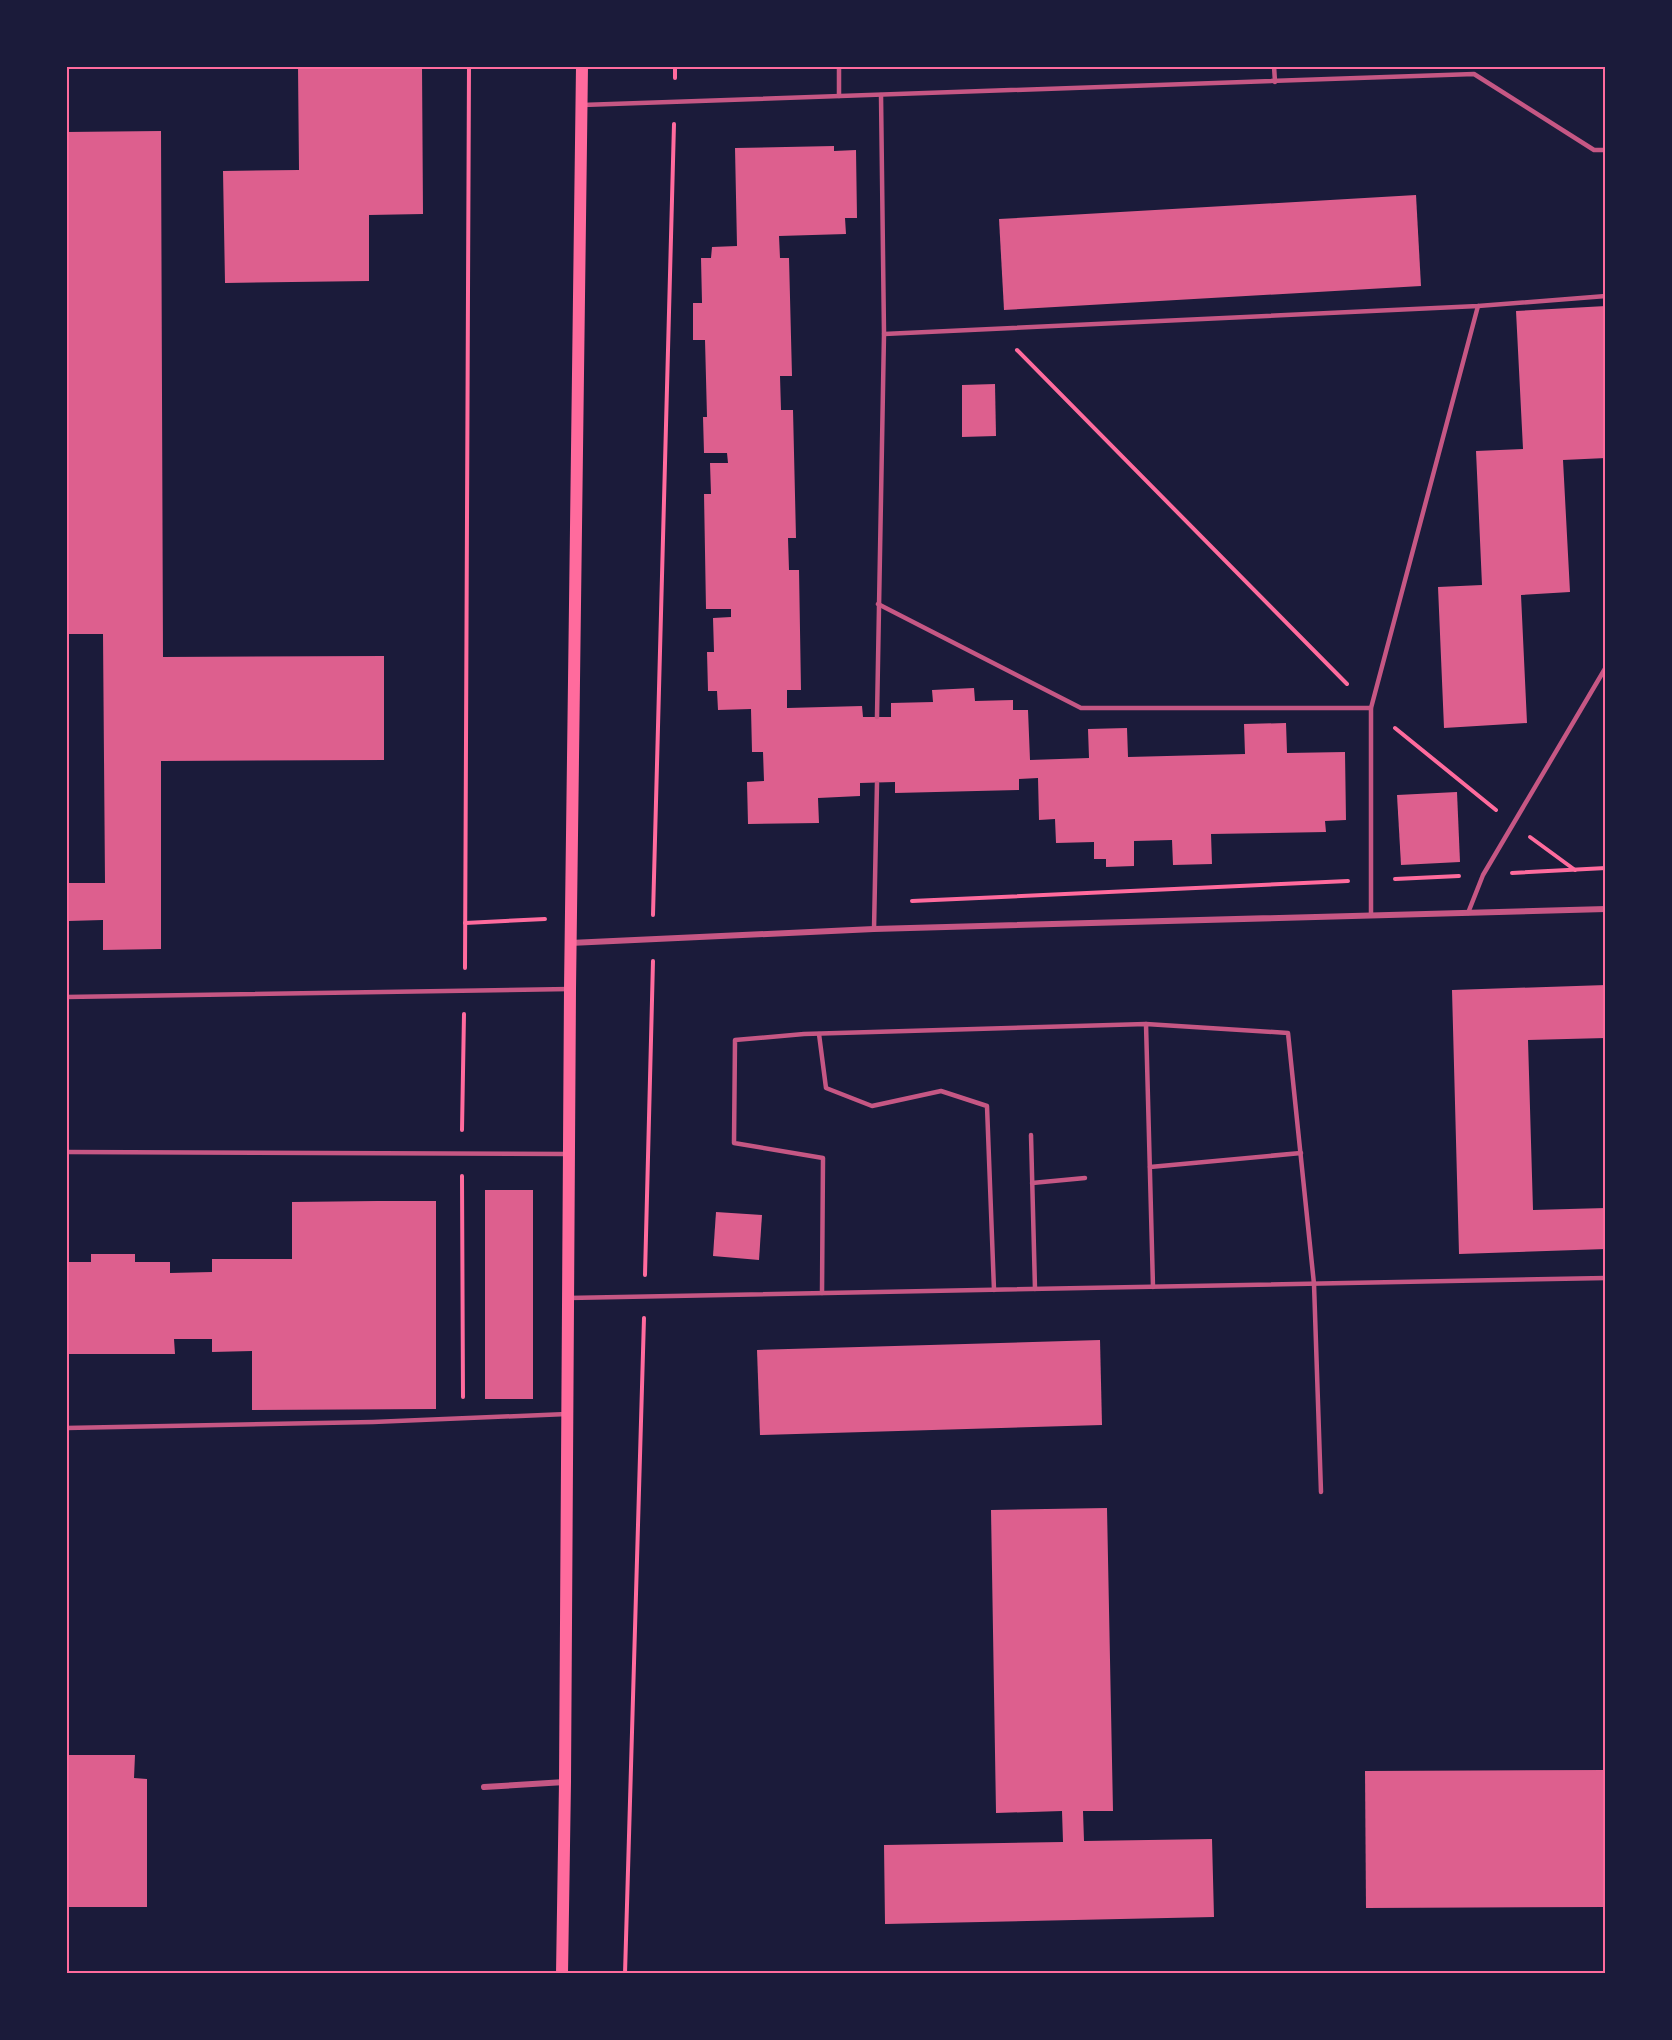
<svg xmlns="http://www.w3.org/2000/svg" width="1672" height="2040" viewBox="0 0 1672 2040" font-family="'Open Sans',sans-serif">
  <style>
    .building { fill: #dd5f8e }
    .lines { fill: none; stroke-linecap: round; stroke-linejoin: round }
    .path { stroke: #ff6b9d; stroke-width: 4 }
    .service { stroke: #c65784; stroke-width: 4.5 }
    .minor { stroke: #c65784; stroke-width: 6 }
    .secondary { stroke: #ff6b9d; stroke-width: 12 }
    .neatline { fill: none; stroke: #ff6b9d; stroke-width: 2 }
  </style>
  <rect width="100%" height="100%" fill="#1b1b3a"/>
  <g class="building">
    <path d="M 298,66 L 422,66 L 423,214 L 369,215 L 369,281 L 225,283 L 223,171 L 299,170 Z"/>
    <path d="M 161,131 L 163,657 L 384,656 L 384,760 L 161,761 L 161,949 L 103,950 L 103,920 L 68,921 L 68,933 L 66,933 L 66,873 L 69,873 L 69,883 L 105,883 L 103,634 L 67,634 L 66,132 Z"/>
    <path d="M 834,146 L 834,151 L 856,150 L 857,218 L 845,218 L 846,234 L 779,236 L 780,258 L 789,258 L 792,376 L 780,376 L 781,410 L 793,410 L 796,538 L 788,538 L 789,570 L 799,570 L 801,690 L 787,690 L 787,708 L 862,706 L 863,717 L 891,717 L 891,703 L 933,702 L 932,690 L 974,688 L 975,701 L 1013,700 L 1013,710 L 1028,710 L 1030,760 L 1089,758 L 1088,729 L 1127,728 L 1128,757 L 1245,754 L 1244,724 L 1286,723 L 1287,753 L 1345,752 L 1346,820 L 1325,821 L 1326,832 L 1211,834 L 1212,864 L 1173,865 L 1172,840 L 1134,841 L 1134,866 L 1106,867 L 1106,859 L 1094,859 L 1094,842 L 1056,843 L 1055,819 L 1039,820 L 1038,778 L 1019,779 L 1019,790 L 895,793 L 895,782 L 860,783 L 860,796 L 818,798 L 819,823 L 748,824 L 747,782 L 764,781 L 763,752 L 752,752 L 751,709 L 718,710 L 717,691 L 708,691 L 707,652 L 714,652 L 713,618 L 731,617 L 731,609 L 706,609 L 704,494 L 711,494 L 710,463 L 728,463 L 727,453 L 704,453 L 703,417 L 707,417 L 705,340 L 693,340 L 693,303 L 702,303 L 701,258 L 711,258 L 712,247 L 737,246 L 735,148 Z"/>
    <path d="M 1416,195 L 1421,286 L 1004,310 L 999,219 Z"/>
    <path d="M 1606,306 L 1606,458 L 1563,460 L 1570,592 L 1521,595 L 1527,723 L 1444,728 L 1438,587 L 1482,585 L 1476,451 L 1523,449 L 1516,311 Z"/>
    <path d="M 995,384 L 996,436 L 962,437 L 962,385 Z"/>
    <path d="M 1457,792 L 1460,862 L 1401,865 L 1397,795 Z"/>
    <path d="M 1606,985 L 1606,1038 L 1528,1040 L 1533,1210 L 1606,1208 L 1606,1249 L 1459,1254 L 1452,990 Z"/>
    <rect x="485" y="1190" width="48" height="209"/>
    <path d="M 377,1201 L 436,1201 L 436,1409 L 252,1410 L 252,1351 L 212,1352 L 212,1339 L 174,1339 L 175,1354 L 66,1354 L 66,1262 L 91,1262 L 91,1254 L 135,1254 L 135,1262 L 170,1262 L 170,1273 L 212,1272 L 212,1259 L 292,1259 L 292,1202 Z"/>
    <path d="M 716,1212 L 762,1215 L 759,1260 L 713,1256 Z"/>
    <path d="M 1100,1340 L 1102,1425 L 760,1435 L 757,1350 Z"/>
    <path d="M 1107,1508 L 1113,1811 L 1083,1811 L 1084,1841 L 1212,1839 L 1214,1917 L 885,1924 L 884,1845 L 1063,1842 L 1062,1811 L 996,1813 L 991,1510 Z"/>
    <path d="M 66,1755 L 135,1755 L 134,1778 L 147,1779 L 147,1907 L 66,1907 Z"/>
    <path d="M 1606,1770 L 1606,1907 L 1366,1908 L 1365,1771 Z"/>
  </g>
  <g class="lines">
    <g class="path">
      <path d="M 675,78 L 675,66"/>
      <path d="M 1017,350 L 1347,684"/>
      <path d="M 1395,728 L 1496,810"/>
      <path d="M 1530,837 L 1575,870"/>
      <path d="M 1512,873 L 1606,868"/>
      <path d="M 1395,879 L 1459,876"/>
      <path d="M 912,901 L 1348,881"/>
      <path d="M 653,915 L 674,124"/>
      <path d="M 465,923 L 545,919"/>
      <path d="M 465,968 L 469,66"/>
      <path d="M 462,1130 L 464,1014"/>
      <path d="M 462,1176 L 463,1397"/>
      <path d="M 645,1275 L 653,961"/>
      <path d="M 625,1974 L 644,1318"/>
    </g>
    <g class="service">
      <path d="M 1274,66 L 1275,82"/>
      <path d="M 839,96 L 839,66"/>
      <path d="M 582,105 L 1474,74 L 1594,150 L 1606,150"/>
      <path d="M 884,334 L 1478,306 L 1606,296"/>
      <path d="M 878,604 L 1081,708 L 1371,708"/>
      <path d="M 877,717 L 884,334 L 881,95"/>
      <path d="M 1468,913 L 1483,875 L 1606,667"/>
      <path d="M 1371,915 L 1371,708 L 1478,306"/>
      <path d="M 874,929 L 877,783"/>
      <path d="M 66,997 L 570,989"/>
      <path d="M 1146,1024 L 1153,1287"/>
      <path d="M 819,1034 L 826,1088 L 872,1106 L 941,1091 L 987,1106 L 994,1290"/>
      <path d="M 1031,1135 L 1035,1289"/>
      <path d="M 66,1152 L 567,1154"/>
      <path d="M 1150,1167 L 1301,1153"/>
      <path d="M 1032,1183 L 1085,1178"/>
      <path d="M 822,1293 L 823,1158 L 734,1143 L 735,1040 L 804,1034 L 1146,1024 L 1288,1033 L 1314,1284 L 1321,1492"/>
      <path d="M 568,1298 L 1606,1278"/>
      <path d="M 66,1428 L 373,1422 L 567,1414"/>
    </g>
    <g class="minor">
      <path d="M 570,943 L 874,929 L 1606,909"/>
      <path d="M 484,1787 L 565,1782"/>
    </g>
    <path class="secondary" d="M 562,1974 L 565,1782 L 570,989 L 582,66"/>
  </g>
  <rect width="1672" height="2040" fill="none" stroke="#1b1b3a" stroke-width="135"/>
  <rect x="68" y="68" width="1536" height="1904" class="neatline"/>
</svg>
